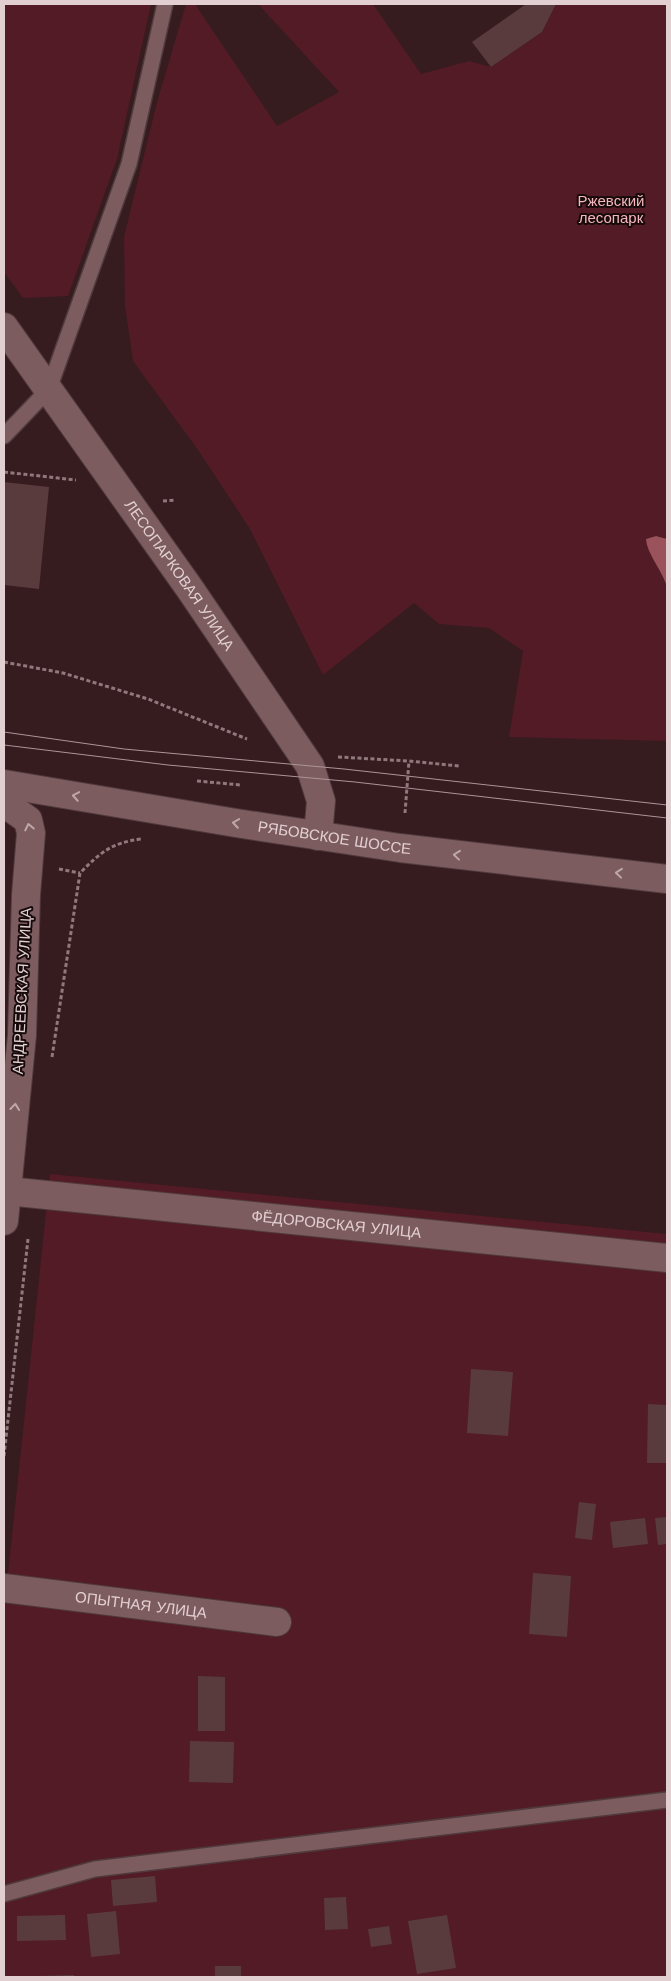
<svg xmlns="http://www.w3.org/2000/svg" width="671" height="1981" viewBox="0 0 671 1981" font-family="'Work Sans',sans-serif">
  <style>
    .green { fill: #521b25 }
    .water { fill: #9a525b }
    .building { fill: #593b3e }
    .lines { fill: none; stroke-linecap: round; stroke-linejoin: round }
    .service-casing { stroke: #4f3a3d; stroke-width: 18 }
    .minor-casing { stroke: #4f3a3d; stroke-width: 30 }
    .tertiary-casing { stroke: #4f3a3d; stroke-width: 30 }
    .secondary-casing { stroke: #4f3a3d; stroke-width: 30 }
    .path { stroke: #90797c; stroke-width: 3; stroke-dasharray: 4 2.5; stroke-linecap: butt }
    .service { stroke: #7c5c5f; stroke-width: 15 }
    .minor { stroke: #7c5c5f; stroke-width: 28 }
    .tertiary { stroke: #7c5c5f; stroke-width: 28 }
    .secondary { stroke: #7c5c5f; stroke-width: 28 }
    .tram { stroke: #ab9598; stroke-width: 1 }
    .oneway { stroke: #bea7a9 }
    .labels { text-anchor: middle; stroke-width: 4; stroke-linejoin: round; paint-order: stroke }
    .park-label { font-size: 15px; fill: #f7b6bc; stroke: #160a0b }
    .street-label { font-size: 15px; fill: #e2cfd1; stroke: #160a0b }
  </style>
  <rect width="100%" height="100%" fill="#361b1f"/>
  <g class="green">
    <path d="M 4,4 L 151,4 L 117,159 L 68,296 L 23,298 L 4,272 Z"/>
    <path d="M 186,4 L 195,4 L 277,126 L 339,92 L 258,4 L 373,4 L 421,74 L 469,61 L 491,67 L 542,32 L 556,4 L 667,4 L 667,539 L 656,536 L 646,539 L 667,587 L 667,741 L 509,737 L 523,651 L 489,628 L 439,624 L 414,603 L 323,675 L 250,529 L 198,450 L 133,361 L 125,306 L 124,237 L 157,102 Z"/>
    <path d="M 50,1174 L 667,1234 L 667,1977 L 4,1977 L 4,1612 Z"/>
  </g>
  <path class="water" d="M 656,536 L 667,539 L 667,587 C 662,570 647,554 646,539 Z"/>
  <g class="building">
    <path d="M 526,4 L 556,4 L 542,32 L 491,67 L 472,42 Z"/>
    <path d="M 4,482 L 49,487 L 39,589 L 4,585 Z"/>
    <path d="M 471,1369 L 513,1372 L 508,1436 L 467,1433 Z"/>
    <path d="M 648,1404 L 667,1405 L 667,1463 L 647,1463 Z"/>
    <path d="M 579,1502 L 596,1504 L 592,1540 L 575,1538 Z"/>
    <path d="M 667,1517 L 667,1544 L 658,1545 L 655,1518 Z"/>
    <path d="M 645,1518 L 648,1544 L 613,1548 L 610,1522 Z"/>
    <path d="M 533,1573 L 571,1576 L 567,1637 L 529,1634 Z"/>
    <path d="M 198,1676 L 225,1677 L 225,1731 L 198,1731 Z"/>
    <path d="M 190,1741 L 234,1742 L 233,1783 L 189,1782 Z"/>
    <path d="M 155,1876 L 157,1902 L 113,1906 L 111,1880 Z"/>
    <path d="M 346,1897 L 348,1929 L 325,1930 L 324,1898 Z"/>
    <path d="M 116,1911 L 120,1954 L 91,1957 L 87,1914 Z"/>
    <path d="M 65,1915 L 66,1940 L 17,1941 L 17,1916 Z"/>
    <path d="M 447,1915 L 456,1968 L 417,1974 L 408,1921 Z"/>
    <path d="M 389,1926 L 392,1944 L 371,1947 L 368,1929 Z"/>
    <rect x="215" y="1966" width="26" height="11"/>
    <path d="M 74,1975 L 74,1977 L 36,1977 L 36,1976 Z"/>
  </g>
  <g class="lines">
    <g class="service-casing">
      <g id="service">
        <path d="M 4,436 L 49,389 L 129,164 L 165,4"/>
        <path d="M 4,1894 L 95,1869 L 667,1800"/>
      </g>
    </g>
    <g class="minor-casing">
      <g id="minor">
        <path id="s1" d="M 7,1191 L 667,1258"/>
        <path id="s2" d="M 4,1588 L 277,1622"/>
      </g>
    </g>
    <g class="tertiary-casing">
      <g id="tertiary">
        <path id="s3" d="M 4,327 L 190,589 L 310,766 L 321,801 L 318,836"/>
        <path d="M 4,803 L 28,820 L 31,833 L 26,895 L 22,1035 L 4,1221"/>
      </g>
    </g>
    <g class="secondary-casing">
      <g id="secondary">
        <path id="s4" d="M 4,784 L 236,823 L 400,848 L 667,879"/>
      </g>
    </g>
    <g class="path">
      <path d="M 4,472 L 76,480"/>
      <path d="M 163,501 L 176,500"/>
      <path d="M 4,662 L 63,673 L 148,699 L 247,739"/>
      <path d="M 338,757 L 409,761 L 459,766"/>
      <path d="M 197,781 L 241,785"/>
      <path d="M 405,813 L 409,761"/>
      <path d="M 59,869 L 80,873"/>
      <path d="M 52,1057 L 80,873 C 101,852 111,843 141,839"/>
      <path d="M 4,1456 L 28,1239"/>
    </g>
    <use href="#service" class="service"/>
    <use href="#minor" class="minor"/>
    <use href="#tertiary" class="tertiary"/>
    <use href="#secondary" class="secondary"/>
    <g class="tram">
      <path d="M 4,732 L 124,749 L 344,769 L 667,805"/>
      <path d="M 4,745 L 168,765 L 355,782 L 667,818"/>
    </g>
  </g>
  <defs><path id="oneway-chevron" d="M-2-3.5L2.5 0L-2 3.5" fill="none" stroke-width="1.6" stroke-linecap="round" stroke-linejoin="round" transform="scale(1.25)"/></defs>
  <g class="oneway">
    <use href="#oneway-chevron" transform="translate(76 796) rotate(-170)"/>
    <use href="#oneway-chevron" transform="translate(236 823) rotate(-171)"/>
    <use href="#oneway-chevron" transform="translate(29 827) rotate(-102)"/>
    <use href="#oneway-chevron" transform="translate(457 855) rotate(-174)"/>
    <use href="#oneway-chevron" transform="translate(619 873) rotate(-174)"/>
    <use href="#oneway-chevron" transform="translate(15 1107) rotate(-84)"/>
  </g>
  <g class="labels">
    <g class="park-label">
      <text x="611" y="206">Ржевский<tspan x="611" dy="17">лесопарк</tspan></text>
    </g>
    <g class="street-label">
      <text dy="5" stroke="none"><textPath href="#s3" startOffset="304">ЛЕСОПАРКОВАЯ УЛИЦА</textPath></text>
      <text dy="5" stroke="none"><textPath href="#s4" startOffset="335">РЯБОВСКОЕ ШОССЕ</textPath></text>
      <text transform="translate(22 991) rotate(-87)" y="5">АНДРЕЕВСКАЯ УЛИЦА</text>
      <text dy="5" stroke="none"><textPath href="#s1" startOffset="331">ФЁДОРОВСКАЯ УЛИЦА</textPath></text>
      <text dy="5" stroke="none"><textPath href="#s2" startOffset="138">ОПЫТНАЯ УЛИЦА</textPath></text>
    </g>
  </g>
  <rect width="671" height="1981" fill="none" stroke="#e2cfd1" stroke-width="10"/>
</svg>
